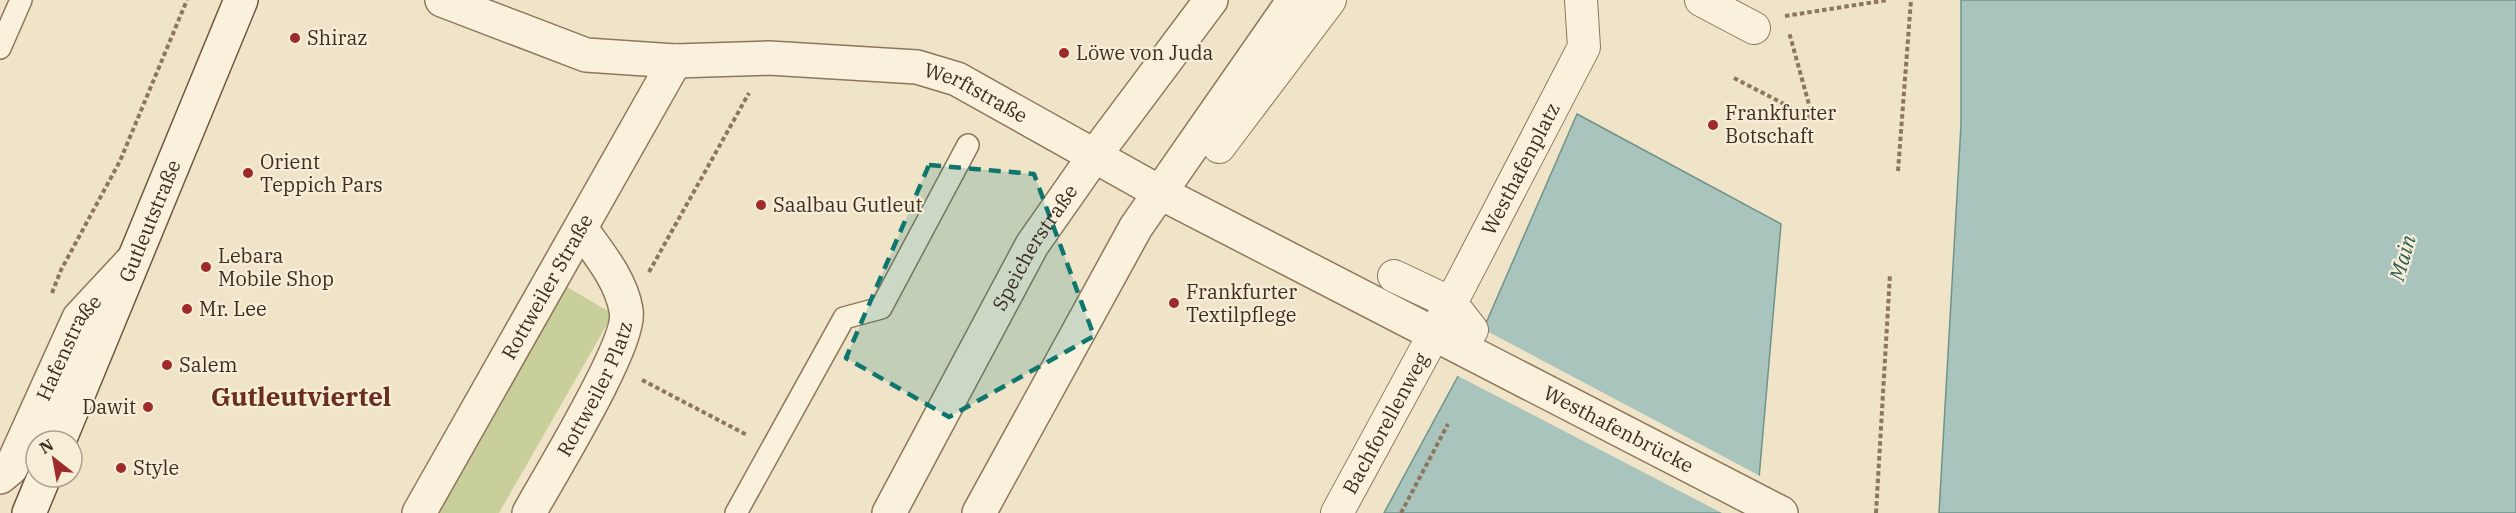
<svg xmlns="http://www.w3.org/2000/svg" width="2516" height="513" viewBox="0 0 2516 513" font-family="'IBM Plex Serif',serif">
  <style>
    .green { fill: #c9cf9b }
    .water { fill: #a9c4bc; stroke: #6f938a; stroke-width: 1.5 }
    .pier { fill: #f0e4c8 }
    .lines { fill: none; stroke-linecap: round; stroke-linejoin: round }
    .service-casing { stroke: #8d765c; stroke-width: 24 }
    .pedestrian-casing { stroke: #8d765c; stroke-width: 34 }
    .minor-casing { stroke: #8d765c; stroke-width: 36 }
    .secondary-casing { stroke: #6f573f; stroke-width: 36 }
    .path { stroke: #8d765c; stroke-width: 4; stroke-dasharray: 4.5 3; stroke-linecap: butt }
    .service { stroke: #faf1dc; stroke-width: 21 }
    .pedestrian { stroke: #faf1dc; stroke-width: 32 }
    .minor { stroke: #faf1dc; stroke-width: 33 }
    .secondary { stroke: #faf1dc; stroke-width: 33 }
    .marked { fill: #0f766e; fill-opacity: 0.2; stroke: #0f766e; stroke-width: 4.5; stroke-dasharray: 12 8; stroke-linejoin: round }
    .poi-dot { fill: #9e2a2b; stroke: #f7eed8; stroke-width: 2 }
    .labels { text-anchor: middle; stroke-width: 4.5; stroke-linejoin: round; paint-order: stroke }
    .poi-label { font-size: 20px; fill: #3d2e20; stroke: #f7eed8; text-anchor: start }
    .street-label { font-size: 20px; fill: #3d2e20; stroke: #f7eed8 }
    .water-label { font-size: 21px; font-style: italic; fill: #2f5d5a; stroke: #f7eed8 }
    .district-label { font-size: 26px; font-weight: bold; fill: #6b2e1e; stroke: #f7eed8 }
  </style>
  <rect width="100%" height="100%" fill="#f0e4c8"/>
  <path class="green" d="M 567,287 L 613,314 L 499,513 L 438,513 Z"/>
  <g class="water">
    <path d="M 1961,0 L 2516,0 L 2516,513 L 1939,513 L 1961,125 Z"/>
    <path d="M 1577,114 L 1781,224 L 1756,513 L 1384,513 L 1483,330 Z"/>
  </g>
  <path class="pier" d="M 1481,328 L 1762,477 L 1759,513 L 1722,513 L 1456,375 Z"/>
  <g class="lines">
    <g class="service-casing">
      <g id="service">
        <path d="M 0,48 L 21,0"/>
        <path d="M 736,513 L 844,318 L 881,308 L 968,145"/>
      </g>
    </g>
    <g class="pedestrian-casing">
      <g id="pedestrian">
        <path d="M 1701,0 L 1754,28"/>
        <path d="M 1219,147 L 1330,0"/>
        <path d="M 1394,276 L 1451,303 L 1472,330"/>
        <path id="s1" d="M 1337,513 L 1451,303 L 1584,47 L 1581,0"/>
      </g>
    </g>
    <g class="minor-casing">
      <g id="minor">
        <path id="s2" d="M 442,0 L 586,55 L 675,61 L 769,58 L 917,67 L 957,79 L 1159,192 L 1781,513"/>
        <path id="s3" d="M 0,477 L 11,468 L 79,318 L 132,261"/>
        <path id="s4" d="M 419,513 L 675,61"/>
        <path id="s5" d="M 529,513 C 548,478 633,342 626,310 C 621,280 599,254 582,230"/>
        <path id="s6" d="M 889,513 L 1032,245 L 1095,155 L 1211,0"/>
        <path d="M 979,513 L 1136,227 L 1294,0"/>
      </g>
    </g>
    <g class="secondary-casing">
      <g id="secondary">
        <path id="s7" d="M 59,441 L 241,0"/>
        <path d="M 29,513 L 44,477"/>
      </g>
    </g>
    <g class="path">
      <path d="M 1785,16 L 1888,0"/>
      <path d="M 1734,78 L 1813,119 L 1789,32"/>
      <path d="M 1898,171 L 1911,0"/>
      <path d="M 649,272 L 749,93"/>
      <path d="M 52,293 L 61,270 L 120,161 L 187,0"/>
      <path d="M 642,380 L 747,435"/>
      <path d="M 1401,513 L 1448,424"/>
      <path d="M 1876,513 L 1890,274"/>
    </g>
    <use href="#service" class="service"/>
    <use href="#pedestrian" class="pedestrian"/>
    <use href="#minor" class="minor"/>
    <use href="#secondary" class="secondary"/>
  </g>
  <path class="marked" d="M 929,165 L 1034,174 L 1094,336 L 949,417 L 846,358 Z"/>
  <g class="poi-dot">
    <circle cx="295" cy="38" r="6"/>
    <circle cx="1064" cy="53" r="6"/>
    <circle cx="1713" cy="125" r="6"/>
    <circle cx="248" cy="173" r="6"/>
    <circle cx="761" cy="205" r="6"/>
    <circle cx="206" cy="267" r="6"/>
    <circle cx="1174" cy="303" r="6"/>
    <circle cx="187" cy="309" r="6"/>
    <circle cx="167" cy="365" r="6"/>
    <circle cx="148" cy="407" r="6"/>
    <circle cx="121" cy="468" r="6"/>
  </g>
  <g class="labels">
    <g class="poi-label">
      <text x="307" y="45">Shiraz</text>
      <text x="1076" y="60">Löwe von Juda</text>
      <text x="1725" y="120">Frankfurter<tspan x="1725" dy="23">Botschaft</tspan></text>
      <text x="260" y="169">Orient<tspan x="260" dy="23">Teppich Pars</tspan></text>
      <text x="773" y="212">Saalbau Gutleut</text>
      <text x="218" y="263">Lebara<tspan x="218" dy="23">Mobile Shop</tspan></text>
      <text x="1186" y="299">Frankfurter<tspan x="1186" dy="23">Textilpflege</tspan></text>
      <text x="199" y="316">Mr. Lee</text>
      <text x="179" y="372">Salem</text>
      <text x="136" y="414" text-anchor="end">Dawit</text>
      <text x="133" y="475">Style</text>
    </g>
    <g class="street-label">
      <text dy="7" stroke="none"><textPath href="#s2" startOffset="550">Werftstraße</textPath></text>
      <text dy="7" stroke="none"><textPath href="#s1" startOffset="390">Westhafenplatz</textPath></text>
      <text dy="7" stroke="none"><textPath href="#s7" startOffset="238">Gutleutstraße</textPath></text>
      <text dy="7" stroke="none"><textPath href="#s6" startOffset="303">Speicherstraße</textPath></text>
      <text dy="7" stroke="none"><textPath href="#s4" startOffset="260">Rottweiler Straße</textPath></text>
      <text dy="7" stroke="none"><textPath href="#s3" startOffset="148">Hafenstraße</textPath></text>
      <text dy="7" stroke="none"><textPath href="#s5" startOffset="141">Rottweiler Platz</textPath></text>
      <text dy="7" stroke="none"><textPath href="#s1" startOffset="102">Bachforellenweg</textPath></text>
      <text dy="7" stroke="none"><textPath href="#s2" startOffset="1276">Westhafenbrücke</textPath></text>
    </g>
    <g class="water-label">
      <text transform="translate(2403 258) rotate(-74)" y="7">Main</text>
    </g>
    <g class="district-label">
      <text x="301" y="406">Gutleutviertel</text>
    </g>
  </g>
  <g transform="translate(54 459) rotate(329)"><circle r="28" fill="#f7eed8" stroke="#ada18e" stroke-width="1.5"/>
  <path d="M0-4.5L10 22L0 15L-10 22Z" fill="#9e2a2b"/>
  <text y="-9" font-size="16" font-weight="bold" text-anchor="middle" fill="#3d2e20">N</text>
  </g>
</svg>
